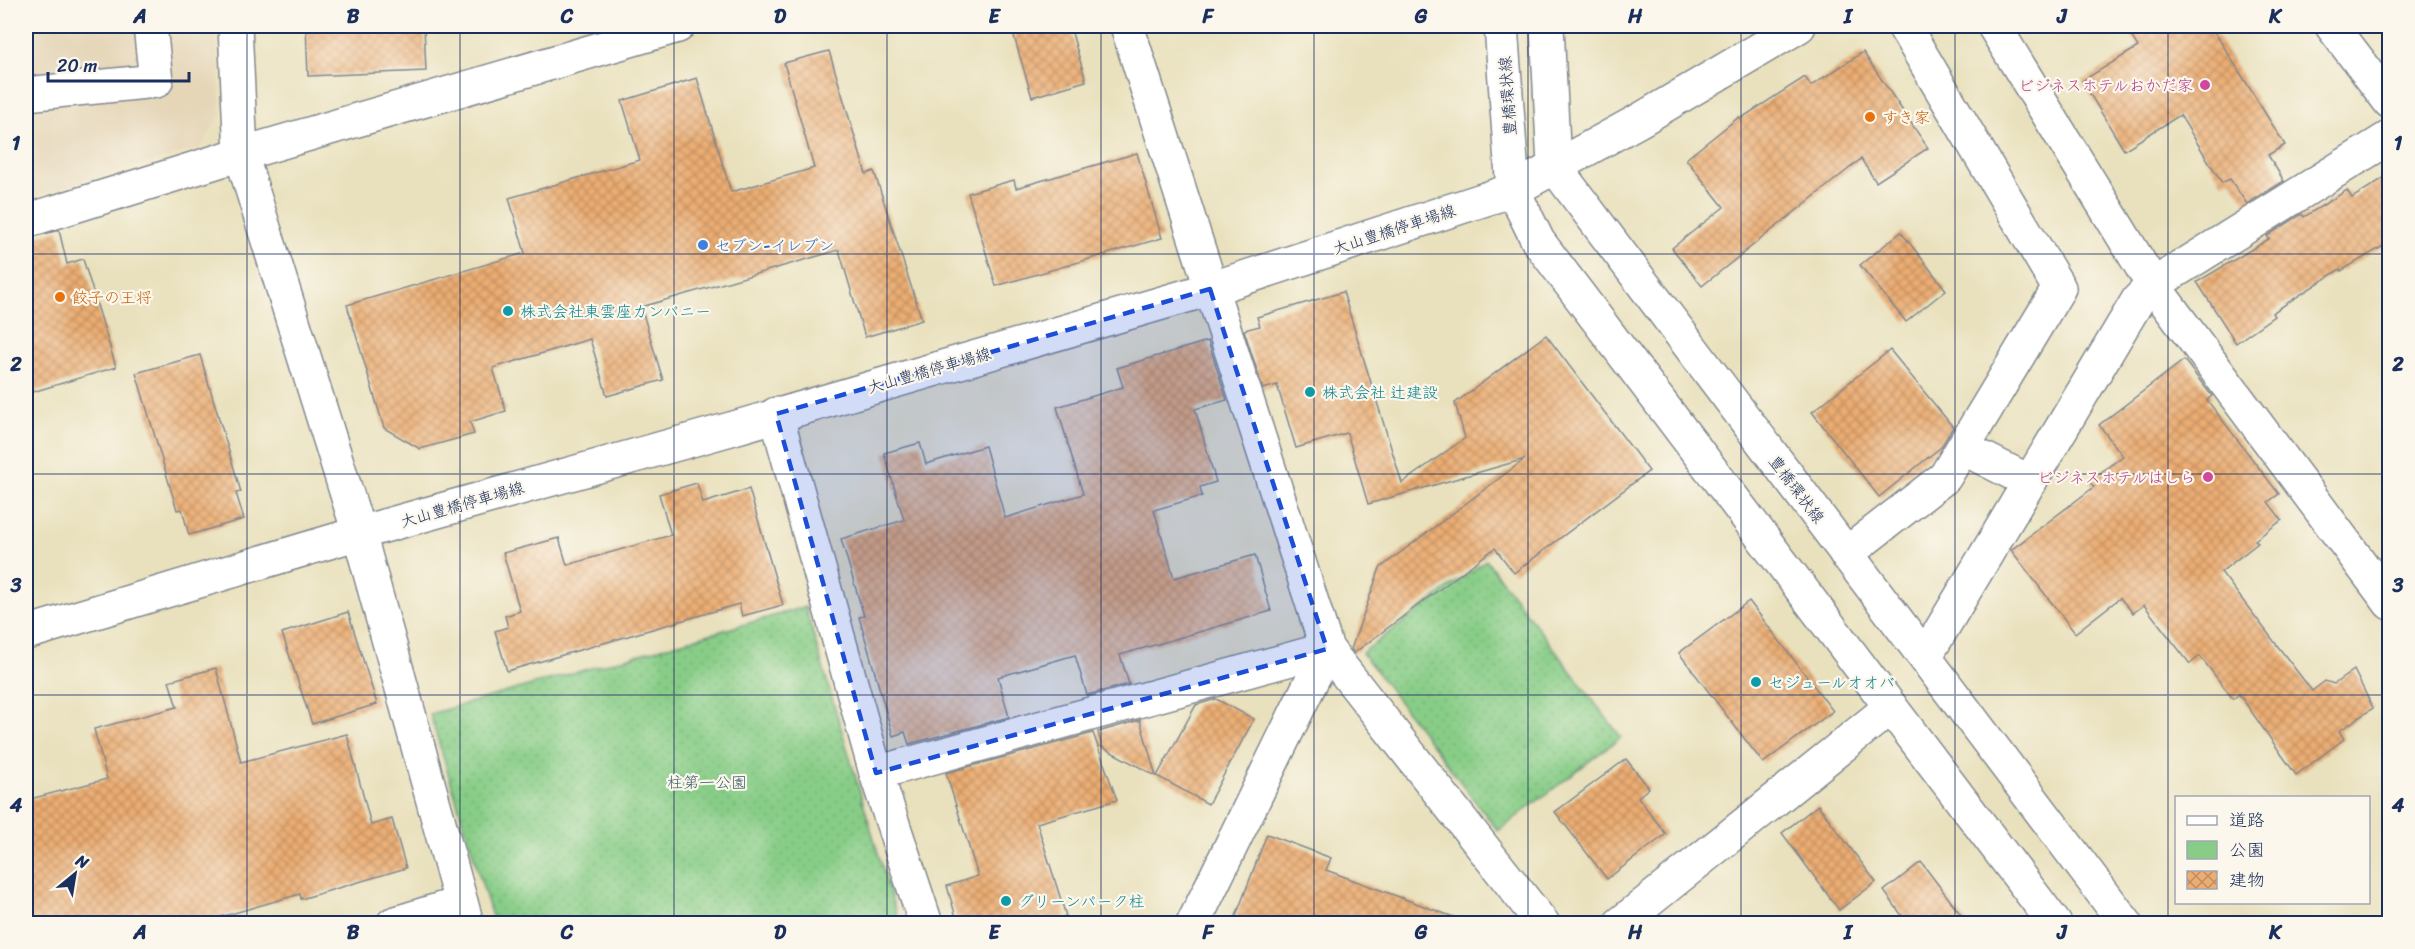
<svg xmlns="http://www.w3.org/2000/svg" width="2415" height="949" viewBox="0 0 2415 949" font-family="Sriracha,'Klee One',sans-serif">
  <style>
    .built { fill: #e5d6b8 }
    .green { fill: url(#green-dots); stroke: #527e72; stroke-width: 1.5 }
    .building { fill: url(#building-cross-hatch) }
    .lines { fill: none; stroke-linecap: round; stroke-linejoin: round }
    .minor-casing { stroke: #82888e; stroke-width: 36 }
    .major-casing { stroke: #82888e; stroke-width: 36 }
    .minor { stroke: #fff; stroke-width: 33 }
    .major { stroke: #fff; stroke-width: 33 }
    .marked { fill: #1d4ed8; fill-opacity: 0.2; stroke: #1d4ed8; stroke-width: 4.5; stroke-dasharray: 12 8; stroke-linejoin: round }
    .grid { fill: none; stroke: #1b2f5e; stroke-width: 1.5; stroke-opacity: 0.55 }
    .hotel-dot { fill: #d1479c; stroke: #fbf7ec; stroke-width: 2 }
    .food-dot { fill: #e8710a; stroke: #fbf7ec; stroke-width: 2 }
    .shop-dot { fill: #3f7fe0; stroke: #fbf7ec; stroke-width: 2 }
    .culture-dot { fill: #0f9aa8; stroke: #fbf7ec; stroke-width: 2 }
    .labels { text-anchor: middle; stroke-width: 4.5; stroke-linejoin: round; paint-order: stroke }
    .hotel-label { font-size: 16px; fill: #b23c85; stroke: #fbf7ec; text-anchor: end }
    .street-label { font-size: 16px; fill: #1b2f5e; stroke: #fbf7ec }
    .food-label { font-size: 16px; fill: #c56008; stroke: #fbf7ec; text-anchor: start }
    .shop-label { font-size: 16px; fill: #366cbe; stroke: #fbf7ec; text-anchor: start }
    .culture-label { font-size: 16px; fill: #0d838f; stroke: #fbf7ec; text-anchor: start }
    .park-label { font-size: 16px; fill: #3c5e6a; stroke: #fbf7ec }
    .neatline { fill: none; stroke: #1b2f5e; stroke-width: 2 }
    .grid-label { font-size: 20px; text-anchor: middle; font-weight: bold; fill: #1b2f5e }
  </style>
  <defs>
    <pattern id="green-dots" width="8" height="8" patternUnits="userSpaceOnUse" patternTransform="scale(1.5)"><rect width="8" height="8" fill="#88cd87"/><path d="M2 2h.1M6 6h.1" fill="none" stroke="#75b077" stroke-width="1.8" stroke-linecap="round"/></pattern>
    <pattern id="building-cross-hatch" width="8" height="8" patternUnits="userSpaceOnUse" patternTransform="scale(1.5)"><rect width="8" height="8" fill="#ecad72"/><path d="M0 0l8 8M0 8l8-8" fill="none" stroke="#be8d61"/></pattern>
  </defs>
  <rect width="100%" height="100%" fill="#fbf7ec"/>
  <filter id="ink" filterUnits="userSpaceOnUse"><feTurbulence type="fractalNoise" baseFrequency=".0167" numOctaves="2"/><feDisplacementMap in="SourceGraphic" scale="12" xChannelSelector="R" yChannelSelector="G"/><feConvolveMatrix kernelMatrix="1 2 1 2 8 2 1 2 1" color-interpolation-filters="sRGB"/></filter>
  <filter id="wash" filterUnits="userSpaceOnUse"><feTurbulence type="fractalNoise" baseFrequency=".008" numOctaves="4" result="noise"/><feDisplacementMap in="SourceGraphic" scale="24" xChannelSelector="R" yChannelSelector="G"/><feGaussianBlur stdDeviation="1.35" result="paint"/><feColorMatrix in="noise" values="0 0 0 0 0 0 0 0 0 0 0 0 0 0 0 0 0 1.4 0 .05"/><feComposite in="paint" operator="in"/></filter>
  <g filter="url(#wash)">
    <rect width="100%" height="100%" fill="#e9e1bd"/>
    <path class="built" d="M 26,26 L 216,26 L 221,115 L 200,148 L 26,199 Z"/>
    <g class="green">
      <path d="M 1486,560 L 1621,737 L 1498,831 L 1362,653 Z"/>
      <path d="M 805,607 L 899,923 L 494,923 L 430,714 Z"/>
    </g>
    <g id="blocks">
      <g class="building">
        <path d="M 306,26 L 424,26 L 426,71 L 308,76 Z"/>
        <path d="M 1039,26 L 1070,26 L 1086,81 L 1032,97 L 1013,33 Z"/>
        <path d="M 2125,26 L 2211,26 L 2285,145 L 2268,155 L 2284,181 L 2247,204 L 2230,179 L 2222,183 L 2180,115 L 2124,150 L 2082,81 L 2138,47 Z"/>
        <path d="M 829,51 L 866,174 L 874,171 L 922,320 L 865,337 L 839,250 L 641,307 L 663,380 L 607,396 L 590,339 L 493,368 L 506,411 L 470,422 L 474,434 L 420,449 L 384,428 L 347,305 L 525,253 L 509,198 L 640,160 L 622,101 L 697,78 L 731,192 L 814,168 L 784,63 Z"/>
        <path d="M 1863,52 L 1928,148 L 1876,182 L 1861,159 L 1702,286 L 1672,248 L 1724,207 L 1686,159 L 1739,117 L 1740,119 L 1805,77 L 1811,86 Z"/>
        <path d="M 1137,153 L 1162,238 L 996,286 L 968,193 L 1014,180 L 1016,188 Z"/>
        <path d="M 2390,174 L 2390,242 L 2341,271 L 2340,269 L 2272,313 L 2274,316 L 2236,343 L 2197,282 L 2269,239 L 2267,236 L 2302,214 L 2304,217 L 2347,190 L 2352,198 Z"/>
        <path d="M 59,230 L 67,264 L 83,259 L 116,367 L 26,394 L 26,239 Z"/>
        <path d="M 1901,232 L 1946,290 L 1906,322 L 1860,265 Z"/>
        <path d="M 1343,292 L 1402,483 L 1465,438 L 1455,403 L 1546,335 L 1649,471 L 1514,573 L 1495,548 L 1354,653 L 1351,649 L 1380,568 L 1525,459 L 1368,504 L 1347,433 L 1296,448 L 1277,385 L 1263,389 L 1244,330 L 1260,326 L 1257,317 Z"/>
        <path d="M 1208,341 L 1227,400 L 1195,409 L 1216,482 L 1200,487 L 1202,496 L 1154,510 L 1174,578 L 1255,555 L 1271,611 L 1120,655 L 1129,684 L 1087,695 L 1075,655 L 998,677 L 1009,717 L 909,744 L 905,732 L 893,736 L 859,617 L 864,616 L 841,539 L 904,520 L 884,453 L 920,443 L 926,464 L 985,446 L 1005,518 L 1083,494 L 1057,407 L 1123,387 L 1117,368 Z"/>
        <path d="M 1890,350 L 1953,427 L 1941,447 L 1879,497 L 1812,412 Z"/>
        <path d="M 200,355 L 241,492 L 236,493 L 244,519 L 189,535 L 182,509 L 177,510 L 136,373 Z"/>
        <path d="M 2184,360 L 2212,396 L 2207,400 L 2279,494 L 2268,502 L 2282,520 L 2255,540 L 2258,543 L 2221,572 L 2312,691 L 2325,681 L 2334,684 L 2354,670 L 2373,708 L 2339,731 L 2344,739 L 2296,775 L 2239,694 L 2233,699 L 2200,656 L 2190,664 L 2144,605 L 2133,613 L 2120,598 L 2075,633 L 2011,550 L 2094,487 L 2089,481 L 2123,456 L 2099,425 Z"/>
        <path d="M 697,483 L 703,503 L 749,489 L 783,605 L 742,616 L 739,604 L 507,671 L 495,631 L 508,627 L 505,616 L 520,611 L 503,553 L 559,538 L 567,565 L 671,535 L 659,494 Z"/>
        <path d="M 1749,601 L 1833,711 L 1763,763 L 1679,653 Z"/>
        <path d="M 348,612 L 377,704 L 312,724 L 282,633 Z"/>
        <path d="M 216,668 L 241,762 L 347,734 L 371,825 L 392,819 L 406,868 L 301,899 L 300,894 L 196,924 L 26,924 L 26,800 L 107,779 L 94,729 L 177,707 L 169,681 Z"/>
        <path d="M 1216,699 L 1254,719 L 1208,804 L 1157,776 L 1196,705 Z"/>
        <path d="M 1140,720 L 1156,776 L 1102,747 L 1098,732 Z"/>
        <path d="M 1093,733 L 1117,800 L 1037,823 L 1066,916 L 1042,924 L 958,924 L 947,886 L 978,876 L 946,773 Z"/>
        <path d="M 1626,759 L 1649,788 L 1638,797 L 1666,834 L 1607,879 L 1555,812 Z"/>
        <path d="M 1818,805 L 1876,882 L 1839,910 L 1782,833 Z"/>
        <path d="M 1267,834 L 1331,858 L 1326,870 L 1459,919 L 1458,924 L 1233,924 Z"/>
        <path d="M 1921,862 L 1968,924 L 1908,924 L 1884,891 Z"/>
      </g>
    </g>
  </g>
  <g filter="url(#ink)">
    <use href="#blocks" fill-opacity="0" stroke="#82888e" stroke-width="1.5"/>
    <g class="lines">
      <g class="minor-casing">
        <g id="minor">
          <path d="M 235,26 L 241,154 L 359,533 L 467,924"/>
          <path d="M 1127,26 L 1327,649 L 1543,924"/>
          <path d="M 1994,26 L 2153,285 L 2390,603"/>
          <path d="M 2332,26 L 2390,102"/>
          <path d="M 26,94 L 156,81 L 150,26"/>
          <path d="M 26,221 L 241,154 L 678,26"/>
          <path d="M 776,414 L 876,773 L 926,924"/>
          <path d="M 1963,448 L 2030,482"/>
          <path d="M 1846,554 L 1945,477 L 2059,288 L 1904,26"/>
          <path d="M 1925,657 L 2138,300 L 2153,285 L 2390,137"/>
          <path d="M 876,773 L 1327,649"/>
          <path d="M 393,924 L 461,903"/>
          <path d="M 1193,924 L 1327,649"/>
          <path d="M 1620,924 L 1891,707"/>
        </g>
      </g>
      <g class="major-casing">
        <g id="major">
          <path d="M 1501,26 L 1513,190 L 1538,241 L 2055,924"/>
          <path d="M 1547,26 L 1554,166 L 2126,924"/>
          <path d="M 26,633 L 359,533 L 727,430 L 1210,289 L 1513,190 L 1640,120 L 1799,26"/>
        </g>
      </g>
      <use href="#minor" class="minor"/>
      <use href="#major" class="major"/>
    </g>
  </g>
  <path class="marked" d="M 1210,289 L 1327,649 L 876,773 L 776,414 Z"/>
  <path class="grid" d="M 247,26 L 247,924M 460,26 L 460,924M 674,26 L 674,924M 887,26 L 887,924M 1101,26 L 1101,924M 1314,26 L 1314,924M 1528,26 L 1528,924M 1741,26 L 1741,924M 1955,26 L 1955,924M 2168,26 L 2168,924M 26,254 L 2390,254M 26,474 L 2390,474M 26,695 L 2390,695"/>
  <g class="hotel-dot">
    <circle cx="2205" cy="85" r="6"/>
    <circle cx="2208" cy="477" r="6"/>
  </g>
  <g class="food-dot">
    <circle cx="1870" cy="117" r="6"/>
    <circle cx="60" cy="297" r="6"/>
  </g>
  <circle class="shop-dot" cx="703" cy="245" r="6"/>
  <g class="culture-dot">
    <circle cx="508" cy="311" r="6"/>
    <circle cx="1310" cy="392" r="6"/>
    <circle cx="1756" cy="682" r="6"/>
    <circle cx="1006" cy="901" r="6"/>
  </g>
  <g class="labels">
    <g class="hotel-label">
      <text x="2193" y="91">ビジネスホテルおかだ家</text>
      <text x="2196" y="483">ビジネスホテルはしら</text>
    </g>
    <g class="street-label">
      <text transform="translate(1507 96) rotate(-94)" y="6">豊橋環状線</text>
      <text transform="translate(1394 229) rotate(-18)" y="6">大山豊橋停車場線</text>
      <text transform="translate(929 370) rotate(-16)" y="6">大山豊橋停車場線</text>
      <text transform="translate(1797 489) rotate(53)" y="6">豊橋環状線</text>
      <text transform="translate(462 504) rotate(-16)" y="6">大山豊橋停車場線</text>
    </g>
    <g class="food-label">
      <text x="1882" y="123">すき家</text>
      <text x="72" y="303">餃子の王将</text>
    </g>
    <g class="shop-label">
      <text x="715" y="251">セブン-イレブン</text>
    </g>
    <g class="culture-label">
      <text x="520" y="317">株式会社東雲座カンパニー</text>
      <text x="1322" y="398">株式会社 辻建設</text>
      <text x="1768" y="688">セジュールオオバ</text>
      <text x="1018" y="907">グリーンパーク柱</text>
    </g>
    <g class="park-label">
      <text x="707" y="788">柱第一公園</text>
    </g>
  </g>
  <rect width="2415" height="949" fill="none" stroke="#fbf7ec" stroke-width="66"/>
  <rect x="2175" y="796" width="195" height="108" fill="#fbf7ec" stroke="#a1a7b3" stroke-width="1.5"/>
  <rect x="2187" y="816" width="30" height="9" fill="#ffffff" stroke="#a1a7b3" stroke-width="1.5"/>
  <text x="2229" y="826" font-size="18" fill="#1b2f5e">道路</text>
  <rect x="2187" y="841" width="30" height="18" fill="#88cd87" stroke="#a1a7b3" stroke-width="1.5"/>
  <text x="2229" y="856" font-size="18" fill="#1b2f5e">公園</text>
  <rect x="2187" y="871" width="30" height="18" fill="url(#building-cross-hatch)" stroke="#a1a7b3" stroke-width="1.5"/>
  <text x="2229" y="886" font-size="18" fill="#1b2f5e">建物</text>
  <g transform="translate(75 874) rotate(30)" stroke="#fbf7ec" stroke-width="4.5" paint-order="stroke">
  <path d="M0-4.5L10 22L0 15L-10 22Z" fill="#1b2f5e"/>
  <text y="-9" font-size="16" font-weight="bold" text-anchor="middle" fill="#1b2f5e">N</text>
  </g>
  <path d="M48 72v9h141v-9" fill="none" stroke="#1b2f5e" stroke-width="3"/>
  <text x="57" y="72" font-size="18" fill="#1b2f5e" stroke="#fbf7ec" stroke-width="4.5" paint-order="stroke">20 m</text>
  <rect x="33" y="33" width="2349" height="883" class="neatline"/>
  <g class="grid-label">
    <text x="140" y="23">A</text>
    <text x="353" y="23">B</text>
    <text x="567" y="23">C</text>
    <text x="780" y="23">D</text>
    <text x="994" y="23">E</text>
    <text x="1208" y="23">F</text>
    <text x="1421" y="23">G</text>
    <text x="1635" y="23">H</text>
    <text x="1848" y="23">I</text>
    <text x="2062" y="23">J</text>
    <text x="2275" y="23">K</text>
    <text x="16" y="150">1</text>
    <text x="2398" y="150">1</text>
    <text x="16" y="371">2</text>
    <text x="2398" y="371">2</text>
    <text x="16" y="592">3</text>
    <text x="2398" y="592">3</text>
    <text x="16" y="812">4</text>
    <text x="2398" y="812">4</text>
    <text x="140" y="939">A</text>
    <text x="353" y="939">B</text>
    <text x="567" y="939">C</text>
    <text x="780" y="939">D</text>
    <text x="994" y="939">E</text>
    <text x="1208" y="939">F</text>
    <text x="1421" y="939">G</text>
    <text x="1635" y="939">H</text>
    <text x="1848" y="939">I</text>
    <text x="2062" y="939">J</text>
    <text x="2275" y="939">K</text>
  </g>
</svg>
